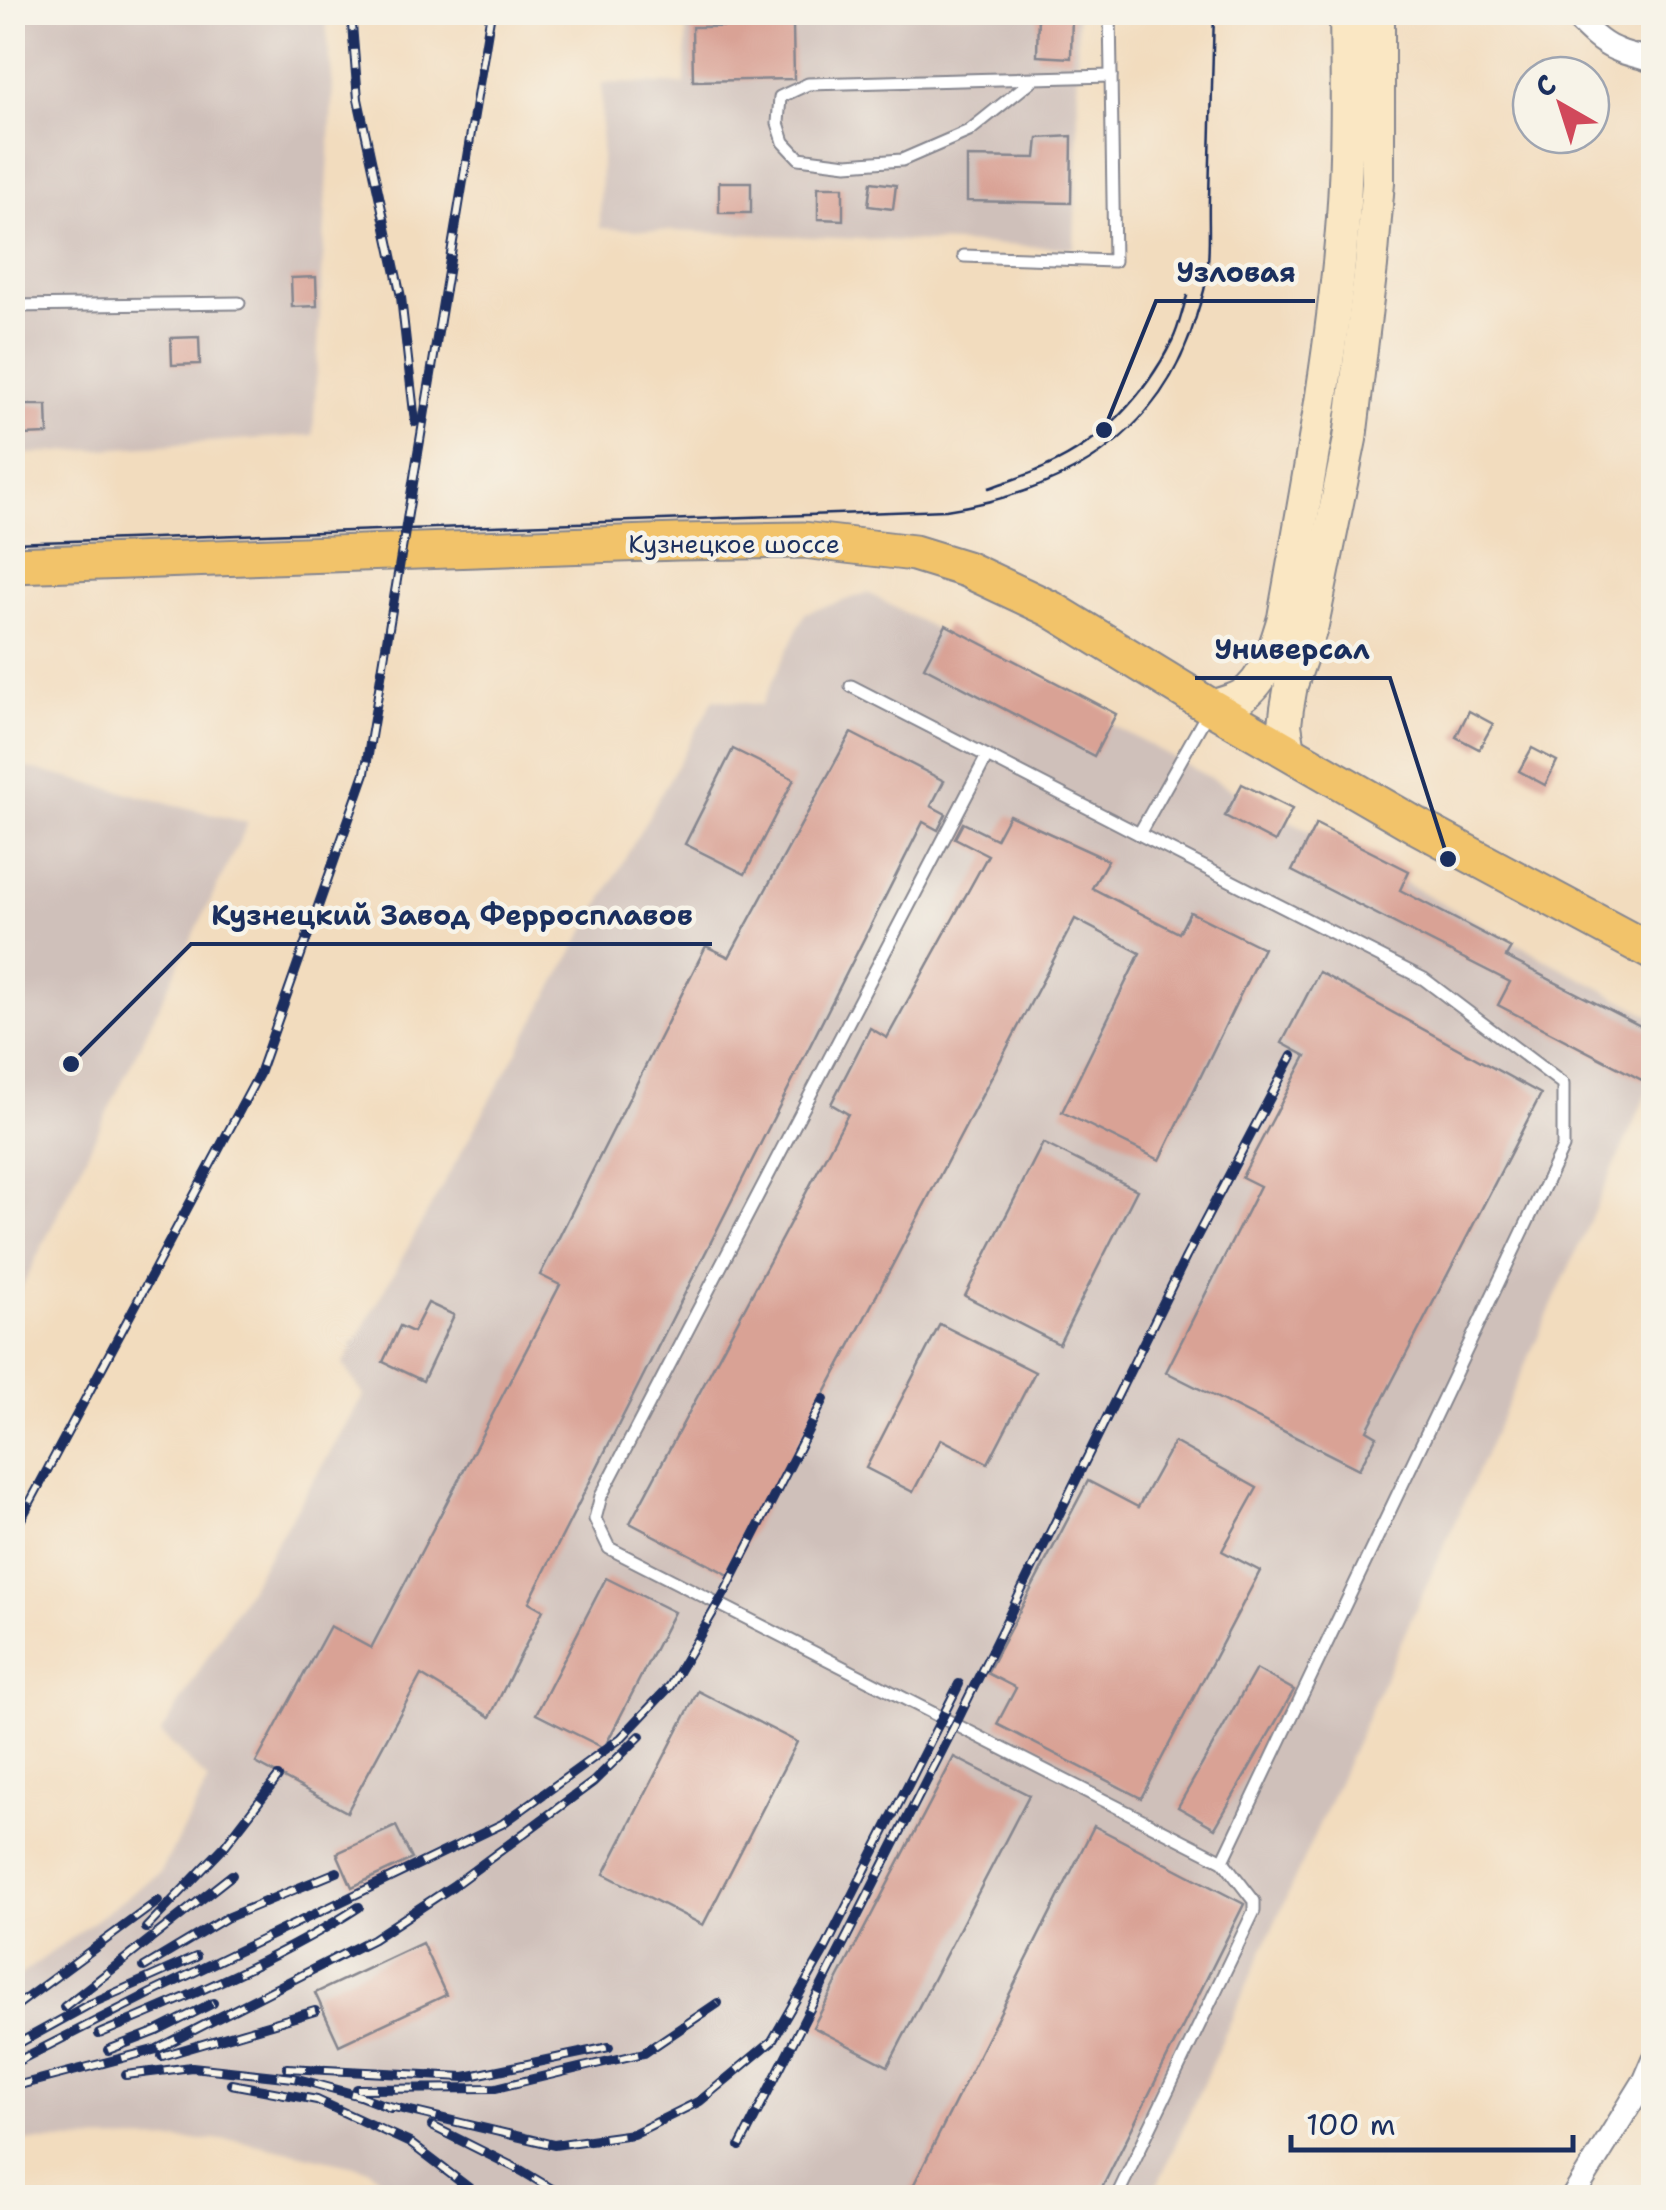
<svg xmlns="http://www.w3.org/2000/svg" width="1666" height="2210" viewBox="0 0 1666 2210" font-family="'Shantell Sans',sans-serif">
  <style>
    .industrial { fill: #cfc0ba }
    .building { fill: #d9a295 }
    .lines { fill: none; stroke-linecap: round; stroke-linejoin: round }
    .lane-casing { stroke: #86868e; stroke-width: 15 }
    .street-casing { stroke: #86868e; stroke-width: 26 }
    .secondary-casing { stroke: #86868e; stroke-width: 36 }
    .primary-casing { stroke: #86868e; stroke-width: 39 }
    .lane { stroke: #fff; stroke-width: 11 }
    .street { stroke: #fff; stroke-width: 22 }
    .secondary { stroke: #fae7c3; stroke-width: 32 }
    .primary { stroke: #f2c36a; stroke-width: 35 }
    .tram { stroke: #1b2f5e; stroke-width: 2.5 }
    .rail-casing { stroke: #1b2f5e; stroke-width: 10 }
    .rail { stroke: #f7f3e8; stroke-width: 6; stroke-dasharray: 19; stroke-linecap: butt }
    .labels { text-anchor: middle; stroke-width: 9; stroke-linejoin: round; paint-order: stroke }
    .street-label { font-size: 25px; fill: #1b2f5e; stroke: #f7f3e8 }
    .leader { fill: none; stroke: #1b2f5e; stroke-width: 4 }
    .callout-dot { fill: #1b2f5e; stroke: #f7f3e8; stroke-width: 4 }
    .callout-label { font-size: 28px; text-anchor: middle; font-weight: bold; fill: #1b2f5e; stroke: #f7f3e8; stroke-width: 9; stroke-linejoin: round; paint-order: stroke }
  </style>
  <rect width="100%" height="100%" fill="#f7f3e8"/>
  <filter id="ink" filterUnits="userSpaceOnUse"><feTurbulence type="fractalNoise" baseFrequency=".01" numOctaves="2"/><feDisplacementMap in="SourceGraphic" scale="20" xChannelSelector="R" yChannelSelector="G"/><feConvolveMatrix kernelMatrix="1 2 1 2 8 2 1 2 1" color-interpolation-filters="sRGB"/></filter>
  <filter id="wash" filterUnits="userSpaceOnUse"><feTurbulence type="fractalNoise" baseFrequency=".0048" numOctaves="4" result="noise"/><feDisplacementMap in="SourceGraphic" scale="40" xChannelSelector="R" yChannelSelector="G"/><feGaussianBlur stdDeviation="2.25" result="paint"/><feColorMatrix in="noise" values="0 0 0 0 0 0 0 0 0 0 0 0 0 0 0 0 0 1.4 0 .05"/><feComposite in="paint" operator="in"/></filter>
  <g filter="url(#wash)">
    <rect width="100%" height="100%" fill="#f2dcbe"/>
    <g class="industrial">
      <path d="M 13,13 L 325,13 L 333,86 L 313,435 L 13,455 Z"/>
      <path d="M 687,13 L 1077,13 L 1078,139 L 1074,248 L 600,228 L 602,83 L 685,84 Z"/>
      <path d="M 868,593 L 1653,1017 L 1653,1080 L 1152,2197 L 400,2198 L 369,2169 L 236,2140 L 13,2141 L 12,1981 L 160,1873 L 209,1781 L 161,1734 L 364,1396 L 343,1364 L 714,699 L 761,705 L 805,613 Z"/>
      <path d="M 13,764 L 248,823 L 13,1306 L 12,764 Z"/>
    </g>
    <g id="blocks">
      <g class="building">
        <path d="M 1038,12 L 1072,12 L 1071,58 L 1037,56 Z"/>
        <path d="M 793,26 L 794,79 L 693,81 L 692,27 Z"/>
        <path d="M 1072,136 L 1071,203 L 967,201 L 967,157 L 1036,158 L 1038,138 Z"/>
        <rect x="719" y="182" width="32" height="31"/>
        <path d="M 871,182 L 896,185 L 893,209 L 868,206 Z"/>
        <path d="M 818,187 L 843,187 L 843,220 L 818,219 Z"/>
        <path d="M 316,277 L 317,306 L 292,307 L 291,278 Z"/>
        <path d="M 199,337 L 200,364 L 172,365 L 171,338 Z"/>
        <path d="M 21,405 L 47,405 L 48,434 L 22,435 Z"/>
        <path d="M 946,625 L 1116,714 L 1094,756 L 924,667 Z"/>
        <path d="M 1469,711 L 1493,724 L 1479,749 L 1456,737 Z"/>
        <path d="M 851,733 L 944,781 L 931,806 L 946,814 L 938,830 L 923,822 L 676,1311 L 529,1602 L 543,1610 L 490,1717 L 421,1675 L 347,1812 L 256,1763 L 330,1626 L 371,1648 L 560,1285 L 540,1275 L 706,946 L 729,957 Z"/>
        <path d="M 1532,748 L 1557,761 L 1545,785 L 1519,771 Z"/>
        <path d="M 733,749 L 794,779 L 745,874 L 685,844 Z"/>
        <path d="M 1242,784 L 1292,809 L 1275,842 L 1225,816 Z"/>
        <path d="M 1009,815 L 1108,860 L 1092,888 L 1179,933 L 1190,912 L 1263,948 L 1160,1160 L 1062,1112 L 1140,953 L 1075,919 L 729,1575 L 630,1523 L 848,1114 L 831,1104 L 870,1028 L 887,1038 L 988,855 L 955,838 L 963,823 L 996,839 Z"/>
        <path d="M 1316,824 L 1409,871 L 1400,890 L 1511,948 L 1506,957 L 1654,1033 L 1654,1059 L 1642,1080 L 1498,1005 L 1510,982 L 1292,871 Z"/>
        <path d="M 1319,972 L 1541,1094 L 1367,1430 L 1377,1436 L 1359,1469 L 1166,1372 L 1260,1186 L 1242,1177 L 1306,1056 L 1282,1043 Z"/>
        <path d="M 1043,1143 L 1137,1190 L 1059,1344 L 965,1296 Z"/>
        <path d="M 428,1303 L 454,1315 L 423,1381 L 383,1362 L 400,1326 L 413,1332 Z"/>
        <path d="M 940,1324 L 1035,1372 L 988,1463 L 941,1439 L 913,1492 L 866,1468 Z"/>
        <path d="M 1174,1442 L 1257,1488 L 1222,1551 L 1260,1571 L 1141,1798 L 997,1724 L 1016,1688 L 987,1673 L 1088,1481 L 1138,1507 Z"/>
        <path d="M 606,1578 L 674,1612 L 604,1748 L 536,1714 Z"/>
        <path d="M 1256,1669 L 1294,1690 L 1215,1828 L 1178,1807 Z"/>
        <path d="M 698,1691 L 797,1742 L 703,1925 L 604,1874 Z"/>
        <path d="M 954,1757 L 1029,1795 L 888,2066 L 813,2027 Z"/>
        <path d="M 396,1826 L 412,1859 L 352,1887 L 337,1853 Z"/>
        <path d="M 1094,1826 L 1244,1904 L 1097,2198 L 907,2198 Z"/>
        <path d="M 422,1943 L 446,1995 L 339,2045 L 315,1993 Z"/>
      </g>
    </g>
  </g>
  <g filter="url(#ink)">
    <use href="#blocks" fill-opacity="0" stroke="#86868e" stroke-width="2.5"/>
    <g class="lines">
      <g class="lane-casing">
        <g id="lane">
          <path d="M 1035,78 L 969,131 L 902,160 L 847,164 L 799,158 L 784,142 L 778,123 L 780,97 L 808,84 L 1111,76"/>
          <path d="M 964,256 L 1114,261 L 1110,12"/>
          <path d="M 12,306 L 239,303"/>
          <path d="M 851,686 L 1139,834 L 1209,710"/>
          <path d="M 987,756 L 601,1496 L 595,1519 L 609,1548 L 1223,1861 L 1563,1147 L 1563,1084 L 1424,979 L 1139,834"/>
          <path d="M 1116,2198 L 1254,1911 L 1254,1901 L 1223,1861"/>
        </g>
      </g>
      <g class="street-casing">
        <g id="street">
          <path d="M 1570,12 C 1583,25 1598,42 1615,49 C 1627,55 1641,56 1654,62"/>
          <path d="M 1572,2198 L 1645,2080 L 1654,2059"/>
        </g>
      </g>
      <g class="secondary-casing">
        <g id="secondary">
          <path d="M 1211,707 C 1221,704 1233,701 1242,696 C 1267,679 1276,644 1284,618 C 1307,486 1333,352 1343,218 C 1348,150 1347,81 1346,12"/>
          <path d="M 1289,751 L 1285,725 L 1287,708 L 1291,685 L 1312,625 L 1350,439 L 1371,266 L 1378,182 L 1378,12"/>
        </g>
      </g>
      <g class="primary-casing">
        <path id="primary" d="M 12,565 L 678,542 L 803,540 L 914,553 L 966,569 L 1051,609 L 1211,707 L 1417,826 L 1654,953"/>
      </g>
      <use href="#lane" class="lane"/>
      <use href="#street" class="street"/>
      <use href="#secondary" class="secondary"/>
      <use href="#primary" class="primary"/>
      <g class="tram">
        <path d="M 989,488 C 1008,481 1029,475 1047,466 C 1102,442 1146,394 1172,341 C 1179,327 1182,311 1187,296"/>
        <path d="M 12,543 L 946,510 C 1064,492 1161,437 1196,317 C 1199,305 1205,292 1206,280 C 1211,253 1208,223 1209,196 C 1211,135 1212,74 1214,12"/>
      </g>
      <g class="rail-casing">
        <g id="rail">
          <path d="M 351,12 L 358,99 L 401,297 L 415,422"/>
          <path d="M 12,1536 L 259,1074 L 365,773 L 491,12"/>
          <path d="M 146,1928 L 224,1847 L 278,1777"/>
          <path d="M 144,1967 L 226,1918 L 337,1872"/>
          <path d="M 64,2007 L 232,1875"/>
          <path d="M 12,2009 L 158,1901"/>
          <path d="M 99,2034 C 187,1997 279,1959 359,1907"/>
          <path d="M 12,2047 L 90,2004 L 196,1957"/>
          <path d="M 108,2050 L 157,2031 L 213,2003"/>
          <path d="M 162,2056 L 315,2011"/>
          <path d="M 12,2064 L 151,1993 L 502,1824 L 621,1738 L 670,1686 L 725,1592 L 824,1399"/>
          <path d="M 287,2068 L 465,2077 L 609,2047"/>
          <path d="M 126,2075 L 192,2067 L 294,2078 L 360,2096 L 391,2108"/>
          <path d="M 231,2084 L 317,2100 L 410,2143 L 482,2198"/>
          <path d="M 12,2087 L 157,2049 L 373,1939 L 453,1886 L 593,1782 L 640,1736"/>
          <path d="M 357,2089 L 496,2088 L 583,2067 L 644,2053 L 718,2003"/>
          <path d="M 381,2104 L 554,2145 L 633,2134 L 700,2101 L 772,2041 L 825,1949 L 959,1684"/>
          <path d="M 432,2126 L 522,2171 L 567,2198"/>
          <path d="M 740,2146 L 956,1723 L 1186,1257 L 1292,1056"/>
        </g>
      </g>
      <use href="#rail" class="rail"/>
    </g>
  </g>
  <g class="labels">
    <g class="street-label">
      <text x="734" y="553">Кузнецкое шоссе</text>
    </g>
  </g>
  <path class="leader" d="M1104 430L1156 301H1315M1448 859L1390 678H1195M71 1064L191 944H712"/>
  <g class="callout-dot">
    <circle cx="1104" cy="430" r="10"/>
    <circle cx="1448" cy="859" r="10"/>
    <circle cx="71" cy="1064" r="10"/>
  </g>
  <g class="callout-label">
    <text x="1236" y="282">Узловая</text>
    <text x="1292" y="659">Универсал</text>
    <text x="452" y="925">Кузнецкий Завод Ферросплавов</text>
  </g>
  <rect width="1666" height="2210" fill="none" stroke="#f7f3e8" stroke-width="50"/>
  <g transform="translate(1561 105) rotate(321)"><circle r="48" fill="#f7f3e8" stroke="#9fa5b1" stroke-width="2.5"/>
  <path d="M0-8L18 38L0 25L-18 38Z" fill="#d1495b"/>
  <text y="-15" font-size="28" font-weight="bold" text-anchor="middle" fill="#1b2f5e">С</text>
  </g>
  <path d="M1291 2135v15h282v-15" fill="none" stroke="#1b2f5e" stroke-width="5"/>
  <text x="1306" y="2135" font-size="30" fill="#1b2f5e" stroke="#f7f3e8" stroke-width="8" paint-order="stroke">100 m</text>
</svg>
